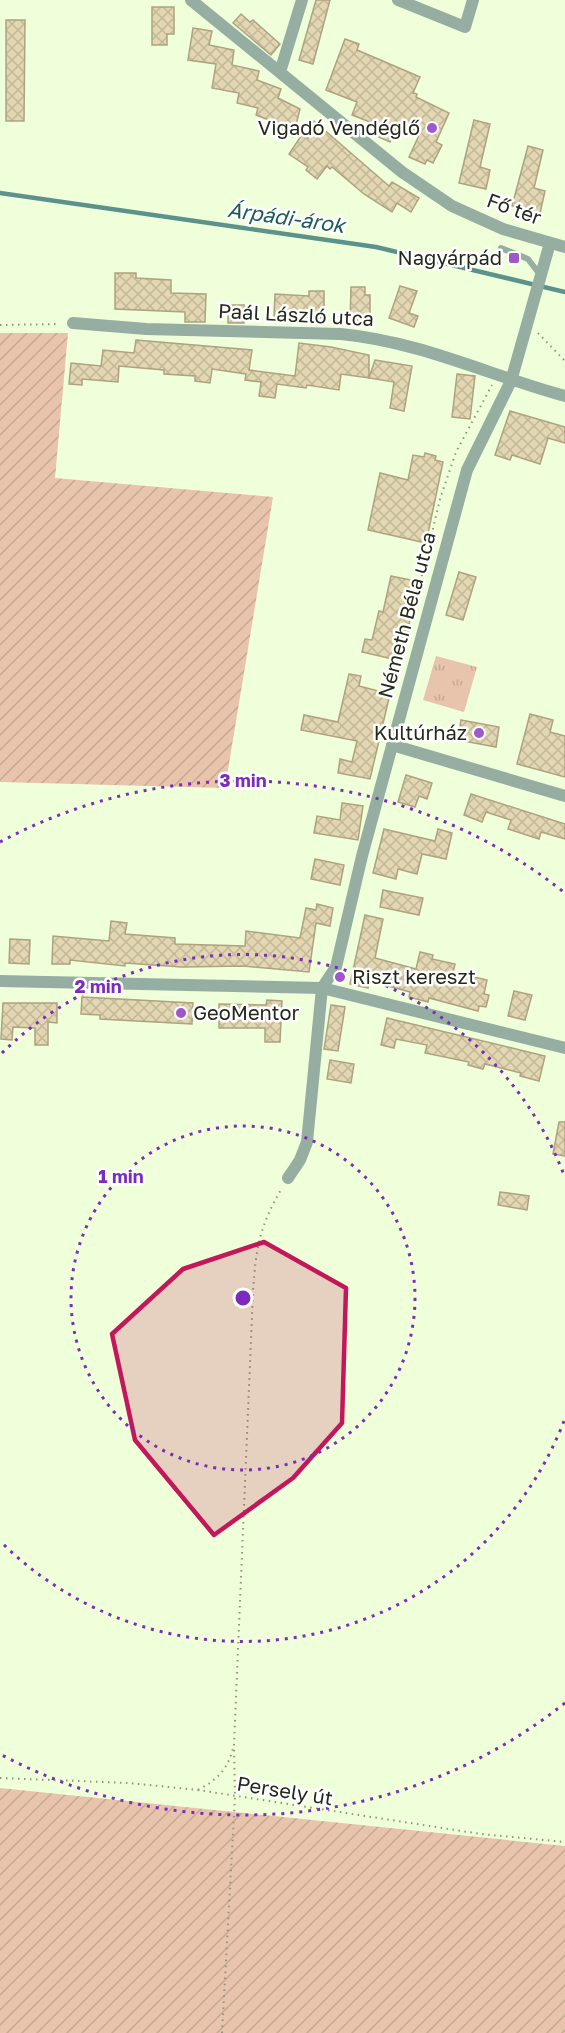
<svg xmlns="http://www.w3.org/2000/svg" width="565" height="2033" viewBox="0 0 565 2033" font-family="'Golos Text',sans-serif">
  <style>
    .park { fill: url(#park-tufts) }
    .garden { fill: url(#garden-furrows) }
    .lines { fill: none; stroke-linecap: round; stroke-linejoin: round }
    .stream { stroke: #5c918c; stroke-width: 4.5 }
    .building { fill: url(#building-cross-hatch); stroke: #aea27f; stroke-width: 1.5 }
    .path { stroke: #8b967c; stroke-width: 2; stroke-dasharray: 1.5 4.5; stroke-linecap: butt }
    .lane { stroke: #96aea1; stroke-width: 6 }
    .street { stroke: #96aea1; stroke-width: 12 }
    .marked { fill: #c2185b; fill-opacity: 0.2; stroke: #c2185b; stroke-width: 4.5; stroke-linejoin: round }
    .ring { fill: none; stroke: #7b2cbf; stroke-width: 3; stroke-dasharray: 3 6 }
    .poi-dot { fill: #a057ca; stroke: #fff; stroke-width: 2 }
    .labels { text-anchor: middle; stroke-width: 5; stroke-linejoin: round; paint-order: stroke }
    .poi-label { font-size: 20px; fill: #23291b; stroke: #fff; text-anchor: end }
    .street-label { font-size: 20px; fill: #23291b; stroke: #fff }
    .water-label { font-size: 21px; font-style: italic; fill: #1d5a5b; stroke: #fff }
    .centre { fill: #7b2cbf; stroke: #fff; stroke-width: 3 }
    .ring-label { font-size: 18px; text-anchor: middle; font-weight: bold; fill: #7b2cbf; stroke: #fff; stroke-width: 5; stroke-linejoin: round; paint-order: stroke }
  </style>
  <defs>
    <pattern id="park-tufts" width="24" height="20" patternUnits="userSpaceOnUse" patternTransform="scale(1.5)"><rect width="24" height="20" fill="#e7c4ab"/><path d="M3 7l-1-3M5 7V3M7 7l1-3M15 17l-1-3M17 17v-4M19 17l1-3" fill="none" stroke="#c6a893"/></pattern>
    <pattern id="garden-furrows" width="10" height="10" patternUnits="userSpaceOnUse" patternTransform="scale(1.5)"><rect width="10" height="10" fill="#e7c4ab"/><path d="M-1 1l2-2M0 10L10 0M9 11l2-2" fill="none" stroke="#c6a893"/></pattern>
    <pattern id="building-cross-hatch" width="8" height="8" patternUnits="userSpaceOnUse" patternTransform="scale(1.5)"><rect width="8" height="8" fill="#e3d6b2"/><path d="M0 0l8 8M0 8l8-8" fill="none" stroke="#c2b898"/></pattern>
  </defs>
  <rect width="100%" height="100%" fill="#efffda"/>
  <path class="park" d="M 436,656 L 477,667 L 464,712 L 423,700 Z"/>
  <g class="garden">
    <path d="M 0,333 L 68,333 L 55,478 L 273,497 L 225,788 L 0,782 Z"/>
    <path d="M 0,1788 L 565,1846 L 565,2033 L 0,2033 Z"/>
  </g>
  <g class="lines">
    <path class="stream" d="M 0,193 L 376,247 L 565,292"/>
  </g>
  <g class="building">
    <path d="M 316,0 L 330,0 L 313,64 L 299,60 Z"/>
    <path d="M 152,7 L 174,7 L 174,34 L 167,34 L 167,45 L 152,45 Z"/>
    <path d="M 241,14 L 250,22 L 253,20 L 280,44 L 271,55 L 233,23 Z"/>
    <path d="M 6,20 L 25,20 L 24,121 L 6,121 Z"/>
    <path d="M 193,28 L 212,31 L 209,45 L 234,50 L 232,65 L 259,71 L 257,80 L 281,89 L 278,98 L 300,109 L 293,137 L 276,130 L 279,124 L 256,115 L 258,108 L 237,103 L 239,93 L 212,88 L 216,64 L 188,60 Z"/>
    <path d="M 345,39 L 359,44 L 357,50 L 420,77 L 413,93 L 417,94 L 416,97 L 449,113 L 436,142 L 442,145 L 433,163 L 427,160 L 425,164 L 409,157 L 420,133 L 399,123 L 390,142 L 379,137 L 383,127 L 352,115 L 357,102 L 326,90 Z"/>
    <path d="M 474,120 L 490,124 L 480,167 L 490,170 L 486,189 L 459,183 Z"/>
    <path d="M 314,121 L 389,186 L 392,182 L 419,198 L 411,212 L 397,203 L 392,212 L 364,194 L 332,167 L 330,169 L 327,166 L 317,179 L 306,170 L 308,167 L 289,154 L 301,136 L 308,138 Z"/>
    <path d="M 528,146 L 543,150 L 534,188 L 545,191 L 540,213 L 512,206 Z"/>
    <path d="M 115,273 L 136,273 L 136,278 L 171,280 L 171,293 L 206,294 L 205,322 L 185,322 L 185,312 L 115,309 Z"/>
    <path d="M 400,286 L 417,291 L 409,313 L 418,316 L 414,327 L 389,318 Z"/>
    <path d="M 351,287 L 365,287 L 365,295 L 370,295 L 370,320 L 350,320 Z"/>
    <path d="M 309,291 L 324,291 L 324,318 L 274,317 L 275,294 L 309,296 Z"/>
    <rect x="228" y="305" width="16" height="18"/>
    <path d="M 136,340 L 252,350 L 249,370 L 295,376 L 299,343 L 331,347 L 369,355 L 369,378 L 341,374 L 339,390 L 307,385 L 306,388 L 277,384 L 275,398 L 259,396 L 261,382 L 245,380 L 246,374 L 212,369 L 210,383 L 195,381 L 195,376 L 164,374 L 164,370 L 119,366 L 118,382 L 82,379 L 82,385 L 69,384 L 71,363 L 101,366 L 103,350 L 134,353 Z"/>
    <path d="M 375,360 L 412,366 L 404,411 L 390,408 L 394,382 L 369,378 Z"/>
    <path d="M 457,374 L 475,376 L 470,419 L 452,417 Z"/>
    <path d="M 510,411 L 565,427 L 565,443 L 548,438 L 540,464 L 512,455 L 510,460 L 495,455 Z"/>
    <path d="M 425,453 L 436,456 L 435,460 L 443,462 L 426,543 L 368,530 L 380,473 L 408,480 L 413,455 L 424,457 Z"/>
    <path d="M 459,572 L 476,577 L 463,620 L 446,615 Z"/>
    <path d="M 391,576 L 416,581 L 408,632 L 404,631 L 397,660 L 362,652 L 365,639 L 372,640 L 379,611 L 383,612 Z"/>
    <path d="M 349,674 L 361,676 L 359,686 L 390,694 L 370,779 L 338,773 L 340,759 L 352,762 L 357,741 L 301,730 L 304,715 L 338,722 Z"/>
    <path d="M 530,714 L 553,720 L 550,732 L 565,736 L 565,777 L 517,764 Z"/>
    <path d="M 461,720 L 499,727 L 496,747 L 458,740 Z"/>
    <path d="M 406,775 L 432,783 L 427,799 L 419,796 L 415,807 L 398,802 Z"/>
    <path d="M 471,794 L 565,824 L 565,839 L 541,832 L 539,839 L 508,829 L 511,820 L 486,812 L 482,822 L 464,815 Z"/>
    <path d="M 342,803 L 363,806 L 358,840 L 314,833 L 317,816 L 340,820 Z"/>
    <path d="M 384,829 L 435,841 L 438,829 L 452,833 L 446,859 L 422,854 L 417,874 L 398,869 L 396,879 L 373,873 Z"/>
    <path d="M 315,859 L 344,865 L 340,885 L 311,879 Z"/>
    <path d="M 383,890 L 423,898 L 419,915 L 380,907 Z"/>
    <path d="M 317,904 L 333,908 L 330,926 L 316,923 L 309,972 L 243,966 L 182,967 L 125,963 L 125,966 L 70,960 L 70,964 L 52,964 L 53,936 L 109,941 L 111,921 L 127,923 L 125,934 L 175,938 L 175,944 L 245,946 L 246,931 L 300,938 L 306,908 L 316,910 Z"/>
    <path d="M 365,915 L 383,919 L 375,958 L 416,969 L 420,952 L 433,955 L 432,959 L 455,964 L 453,972 L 487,980 L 484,994 L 489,995 L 486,1007 L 479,1006 L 478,1011 L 429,998 L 428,1002 L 409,997 L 410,992 L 370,981 L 368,988 L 350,984 Z"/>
    <path d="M 10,939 L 30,940 L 29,964 L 9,963 Z"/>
    <path d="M 514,991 L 532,995 L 525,1020 L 508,1016 Z"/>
    <path d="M 82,997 L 193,1003 L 192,1024 L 100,1019 L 100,1015 L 81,1014 Z"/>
    <path d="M 267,1000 L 282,1001 L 280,1042 L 265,1042 L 265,1028 L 219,1028 L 219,1004 L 266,1005 Z"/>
    <path d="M 3,1003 L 57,1003 L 57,1023 L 48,1022 L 48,1045 L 35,1045 L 35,1028 L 13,1027 L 12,1040 L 1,1039 Z"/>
    <path d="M 331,1005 L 345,1007 L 338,1051 L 324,1049 Z"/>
    <path d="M 387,1018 L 545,1056 L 539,1081 L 520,1076 L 521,1073 L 485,1064 L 483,1069 L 468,1065 L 469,1062 L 425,1053 L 427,1045 L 396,1039 L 394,1048 L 381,1045 Z"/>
    <path d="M 330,1060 L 354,1064 L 351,1083 L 327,1079 Z"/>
    <path d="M 559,1122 L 565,1122 L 565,1156 L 553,1154 Z"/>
    <path d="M 500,1192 L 529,1196 L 527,1210 L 498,1205 Z"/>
  </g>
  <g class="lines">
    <g class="path">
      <path d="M 0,325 L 60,324"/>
      <path d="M 538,333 L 565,361"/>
      <path d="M 412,617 L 440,499 L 456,452 L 492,385"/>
      <path d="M 0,1778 L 129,1783 L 198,1790 L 481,1834 L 565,1842"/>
      <path d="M 198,1790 C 217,1780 228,1769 233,1748"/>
      <path d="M 222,2033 L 235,1797 L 234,1745 L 253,1292 C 256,1248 259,1227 282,1188"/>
    </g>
    <path class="lane" d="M 501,248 L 528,259 L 541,276"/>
    <g class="street">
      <path d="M 191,0 L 402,172 L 452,206 L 503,229 L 565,247"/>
      <path d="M 398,0 L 465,27 L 473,0"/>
      <path d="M 280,72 L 302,0"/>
      <path d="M 73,323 L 146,329 L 341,334 C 422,342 488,375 565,396"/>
      <path d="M 392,745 L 565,796"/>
      <path d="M 0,981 L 322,988 L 565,1048"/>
      <path d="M 288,1178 L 300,1160 L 307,1142 L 322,988 L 336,967 L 362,856 L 467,470 L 511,381 L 550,243"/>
    </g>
  </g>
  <path class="marked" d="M 264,1242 L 346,1288 L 342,1423 L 293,1478 L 214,1535 L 135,1440 L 112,1334 L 183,1269 Z"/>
  <g class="ring">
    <circle cx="243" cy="1298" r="172"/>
    <path d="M564 1421A344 344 0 0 1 2 1543M2 1053A344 344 0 0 1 564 1175"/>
    <path d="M565 1703A517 517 0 0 1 0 1754M0 842A517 517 0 0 1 565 893"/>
  </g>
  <g class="poi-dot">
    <circle cx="432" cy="128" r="6"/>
    <rect x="508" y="252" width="12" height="12" rx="3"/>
    <circle cx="479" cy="733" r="6"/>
    <circle cx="340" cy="977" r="6"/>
    <circle cx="181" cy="1013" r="6"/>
  </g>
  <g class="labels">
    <g class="poi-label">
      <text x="420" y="135">Vigadó Vendéglő</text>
      <text x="502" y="265">Nagyárpád</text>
      <text x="467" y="740">Kultúrház</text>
      <text x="352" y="984" text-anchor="start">Riszt kereszt</text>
      <text x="193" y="1020" text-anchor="start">GeoMentor</text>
    </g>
    <g class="street-label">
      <text transform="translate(514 209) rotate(20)" y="7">Fő tér</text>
      <text transform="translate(296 315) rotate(3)" y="7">Paál László utca</text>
      <text transform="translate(407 615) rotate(-75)" y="7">Németh Béla utca</text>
      <text transform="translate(285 1791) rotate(9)" y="7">Persely út</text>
    </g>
    <g class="water-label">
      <text transform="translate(286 218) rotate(8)" y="7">Árpádi-árok</text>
    </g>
  </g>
  <circle cx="243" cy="1298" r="9" class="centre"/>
  <g class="ring-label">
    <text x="243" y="787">3 min</text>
    <text x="98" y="993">2 min</text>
    <text x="121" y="1183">1 min</text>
  </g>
</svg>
